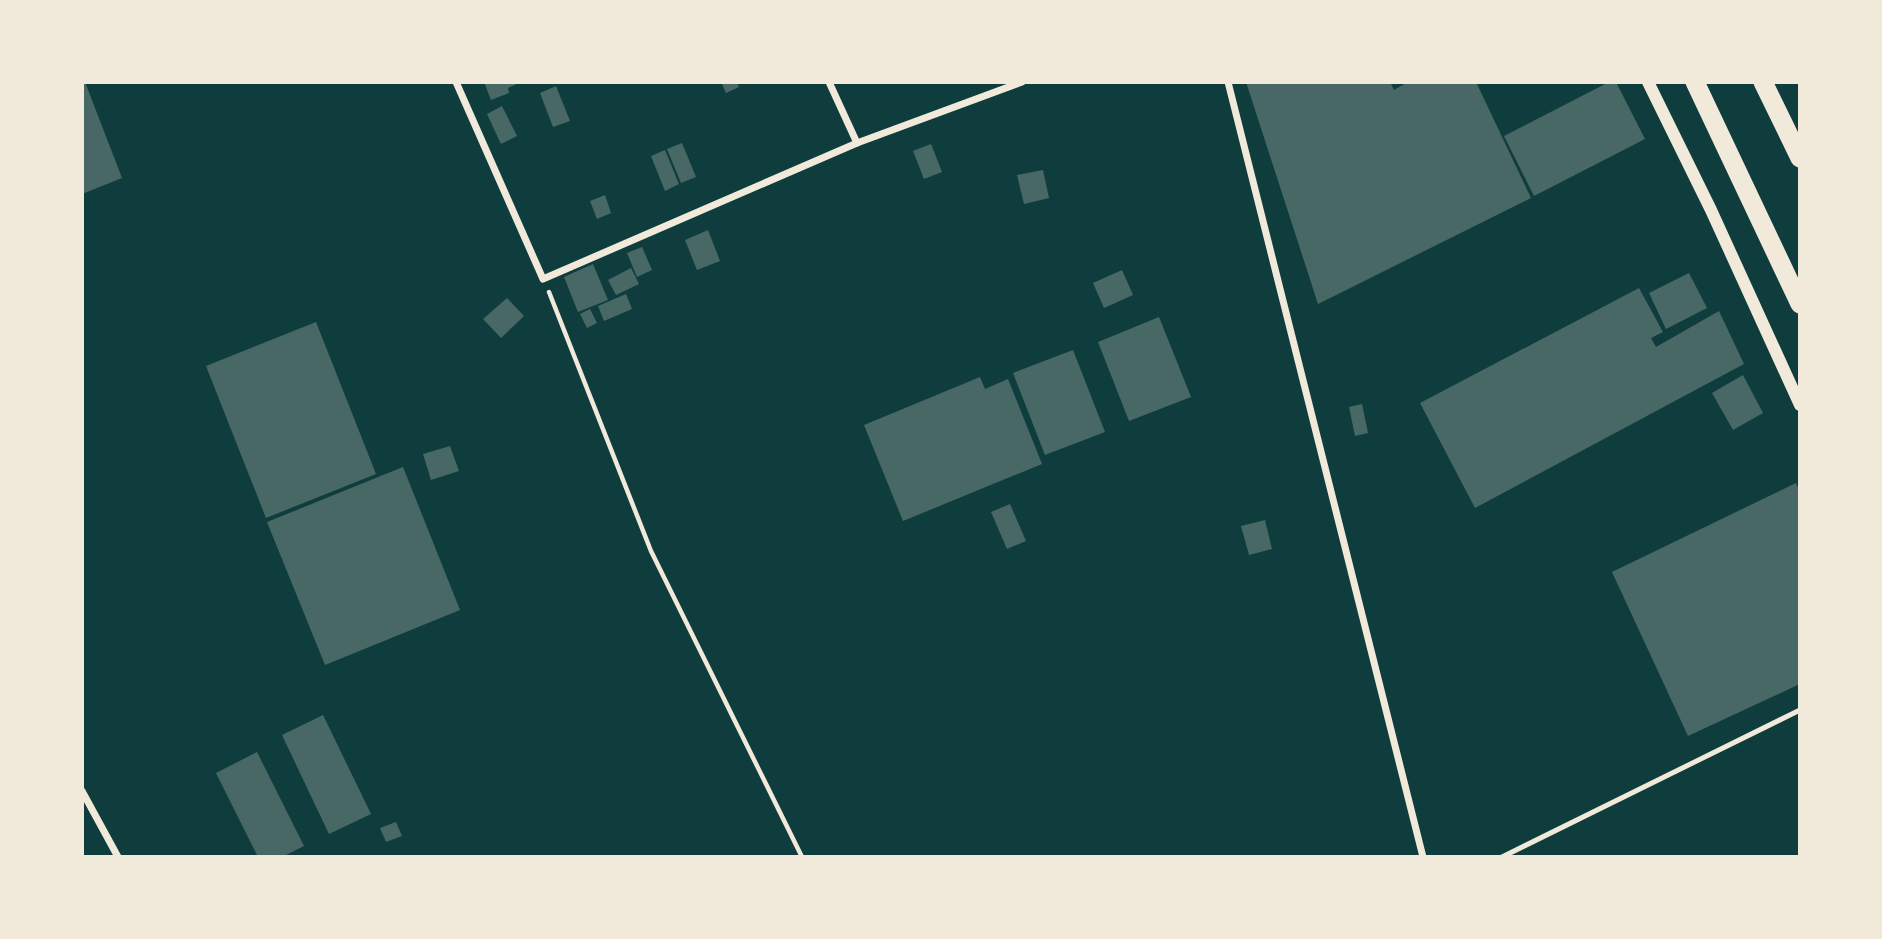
<svg xmlns="http://www.w3.org/2000/svg" width="1882" height="939" viewBox="0 0 1882 939" font-family="'Archivo Narrow',sans-serif">
  <style>
    .building { fill: #486865 }
    .lines { fill: none; stroke-linecap: round; stroke-linejoin: round }
    .path { stroke: #f1e9da; stroke-width: 4.5 }
    .service { stroke: #f1e9da; stroke-width: 5 }
    .minor { stroke: #f1e9da; stroke-width: 7 }
    .tertiary { stroke: #f1e9da; stroke-width: 12 }
    .trunk { stroke: #f1e9da; stroke-width: 19 }
  </style>
  <rect width="100%" height="100%" fill="#0f3d3e"/>
  <g class="building">
    <path d="M 82,82 L 85,82 L 122,178 L 82,194 Z"/>
    <path d="M 484,82 L 521,82 L 508,88 L 509,93 L 491,100 Z"/>
    <path d="M 721,82 L 737,82 L 739,87 L 726,93 Z"/>
    <path d="M 1246,82 L 1390,82 L 1394,90 L 1408,82 L 1476,82 L 1531,198 L 1318,304 Z"/>
    <path d="M 1609,82 L 1616,82 L 1645,139 L 1534,196 L 1504,136 Z"/>
    <path d="M 556,86 L 570,121 L 553,127 L 540,93 Z"/>
    <path d="M 502,106 L 517,136 L 501,144 L 487,114 Z"/>
    <path d="M 682,143 L 696,177 L 681,183 L 667,149 Z"/>
    <path d="M 931,144 L 942,172 L 924,179 L 913,151 Z"/>
    <path d="M 665,150 L 679,184 L 665,191 L 651,156 Z"/>
    <path d="M 1043,170 L 1049,198 L 1024,204 L 1017,175 Z"/>
    <path d="M 605,195 L 611,213 L 597,219 L 590,201 Z"/>
    <path d="M 708,230 L 720,261 L 697,270 L 685,240 Z"/>
    <path d="M 642,247 L 652,270 L 637,277 L 627,253 Z"/>
    <path d="M 593,264 L 608,300 L 578,312 L 564,277 Z"/>
    <path d="M 631,268 L 639,284 L 616,295 L 608,280 Z"/>
    <path d="M 1122,270 L 1133,295 L 1104,308 L 1093,283 Z"/>
    <path d="M 1689,273 L 1707,308 L 1666,329 L 1649,293 Z"/>
    <path d="M 1639,288 L 1663,332 L 1651,338 L 1656,347 L 1719,311 L 1744,364 L 1475,508 L 1420,403 Z"/>
    <path d="M 626,294 L 632,309 L 604,321 L 598,306 Z"/>
    <path d="M 507,298 L 524,316 L 501,338 L 483,319 Z"/>
    <path d="M 590,309 L 597,323 L 587,328 L 580,314 Z"/>
    <path d="M 1159,317 L 1191,397 L 1129,421 L 1098,342 Z"/>
    <path d="M 316,322 L 376,474 L 266,518 L 206,366 Z"/>
    <path d="M 1073,350 L 1105,432 L 1045,455 L 1013,373 Z"/>
    <path d="M 1743,375 L 1763,413 L 1733,430 L 1712,393 Z"/>
    <path d="M 980,377 L 985,389 L 1008,379 L 1042,464 L 903,521 L 864,425 Z"/>
    <path d="M 1362,404 L 1368,433 L 1355,436 L 1349,407 Z"/>
    <path d="M 450,446 L 459,471 L 431,480 L 423,454 Z"/>
    <path d="M 403,467 L 460,610 L 325,665 L 267,522 Z"/>
    <path d="M 1796,483 L 1800,492 L 1800,684 L 1688,736 L 1612,572 Z"/>
    <path d="M 1010,504 L 1026,541 L 1007,549 L 991,512 Z"/>
    <path d="M 1265,520 L 1272,549 L 1249,555 L 1241,526 Z"/>
    <path d="M 323,715 L 371,814 L 329,834 L 282,735 Z"/>
    <path d="M 257,752 L 304,846 L 282,857 L 258,857 L 216,773 Z"/>
    <path d="M 396,822 L 402,836 L 386,842 L 380,828 Z"/>
  </g>
  <g class="lines">
    <path class="path" d="M 549,292 L 651,551 L 802,857"/>
    <path class="service" d="M 1502,857 L 1800,710"/>
    <g class="minor">
      <path d="M 456,82 L 543,279 L 857,143 L 1022,82"/>
      <path d="M 829,82 L 857,143"/>
      <path d="M 1228,82 L 1423,857"/>
      <path d="M 82,791 L 118,857"/>
    </g>
    <path class="tertiary" d="M 1648,82 L 1711,210 L 1800,405"/>
    <g class="trunk">
      <path d="M 1695,82 L 1800,304"/>
      <path d="M 1763,82 L 1800,158"/>
    </g>
  </g>
  <rect width="1882" height="939" fill="none" stroke="#f1e9da" stroke-width="168"/>
</svg>
